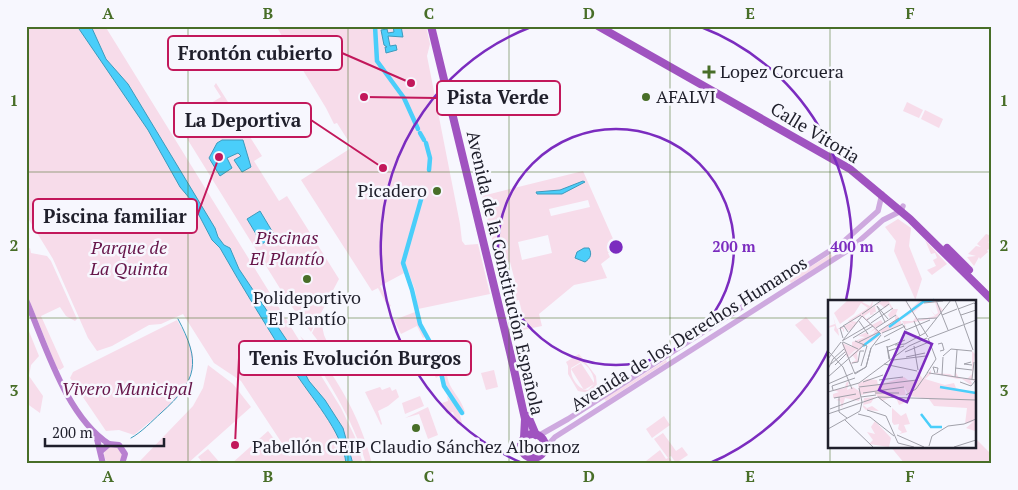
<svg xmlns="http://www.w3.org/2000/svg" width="1018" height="490" viewBox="0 0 1018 490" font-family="'PT Serif',serif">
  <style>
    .green { fill: #f7dcea; fill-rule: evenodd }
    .water { fill: #4acefa; stroke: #3d9abc }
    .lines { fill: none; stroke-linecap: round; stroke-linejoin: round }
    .stream { stroke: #3d9abc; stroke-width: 1 }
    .canal { stroke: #4acefa; stroke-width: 4.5 }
    .tertiary { stroke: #cea9df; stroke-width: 5.5 }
    .secondary { stroke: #b881d0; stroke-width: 6 }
    .trunk { stroke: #a053c0; stroke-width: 8 }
    .grid { fill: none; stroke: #486e28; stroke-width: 1; stroke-opacity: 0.55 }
    .ring { fill: none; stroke: #7b2cbf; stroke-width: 2.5 }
    .poi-dot { fill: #486e28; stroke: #f7f7fe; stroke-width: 2 }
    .labels { text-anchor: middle; stroke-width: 5; stroke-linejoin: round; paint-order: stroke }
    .poi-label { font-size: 18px; fill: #1f1f2b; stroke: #f7f7fe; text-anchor: start }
    .street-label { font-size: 18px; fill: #1f1f2b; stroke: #f7f7fe }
    .park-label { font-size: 18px; font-style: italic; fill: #66164a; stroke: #f7f7fe }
    .inset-river { fill: none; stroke: #4acefa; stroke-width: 2.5 }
    .inset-road { fill: none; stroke: #a1a1aa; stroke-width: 1 }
    .view { fill: #7b2cbf; fill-opacity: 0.15; stroke: #7b2cbf; stroke-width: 2.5 }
    .inset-edge { fill: none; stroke: #1f1f2b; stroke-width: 2.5 }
    .centre { fill: #7b2cbf; stroke: #f7f7fe; stroke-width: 2.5 }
    .ring-label { font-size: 15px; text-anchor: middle; font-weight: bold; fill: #7b2cbf; stroke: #f7f7fe; stroke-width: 5; stroke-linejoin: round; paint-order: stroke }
    .leader { fill: none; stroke: #c2185b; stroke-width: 2 }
    .callout-dot { fill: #c2185b; stroke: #f7f7fe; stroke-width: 2 }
    .callout { fill: #f7f7fe; stroke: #c2185b; stroke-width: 2 }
    .callout-label { font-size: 19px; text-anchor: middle; font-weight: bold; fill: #1f1f2b }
    .neatline { fill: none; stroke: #486e28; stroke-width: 2 }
    .grid-label { font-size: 16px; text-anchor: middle; font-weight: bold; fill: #486e28 }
  </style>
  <rect width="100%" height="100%" fill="#f7f7fe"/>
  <g class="green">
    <path d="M 26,26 L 105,26 L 341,408 L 355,437 L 363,464 L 231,464 L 268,431 L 285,453 L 291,457 L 241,381 L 214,363 L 183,314 L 161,324 L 149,325 L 112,346 L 97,351 L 88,338 L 53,259 L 26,215 Z"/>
    <path d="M 276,26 L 426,26 L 430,44 L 427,56 L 460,224 L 462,241 L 465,245 L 478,244 L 490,294 L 418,309 L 415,290 L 408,271 L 380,286 L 391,306 L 388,307 L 378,288 L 372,291 L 301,180 L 351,148 L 351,145 L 337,123 L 334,124 L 326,108 Z"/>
    <path d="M 216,83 L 262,156 L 254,161 L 279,201 L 287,196 L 339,279 L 311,332 L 289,303 L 178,124 L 187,118 L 198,135 L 221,121 L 211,103 L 221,97 L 214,86 Z"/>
    <path d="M 907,102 L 923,110 L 919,118 L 903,111 Z"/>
    <path d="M 925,110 L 943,119 L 939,128 L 921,119 Z"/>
    <path d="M 583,171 L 618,250 L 608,253 L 610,257 L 601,264 L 607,278 L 574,285 L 539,314 L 542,326 L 518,331 L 525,325 L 519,300 L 507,303 L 504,288 L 516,285 L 510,262 L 498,264 L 482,196 ZM 588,200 L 590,207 L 551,216 L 549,209 ZM 548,235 L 552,253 L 522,260 L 518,242 Z"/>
    <path d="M 898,219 L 911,228 L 909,246 L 922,279 L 915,301 L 913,301 L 915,299 L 894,251 L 896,241 L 885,227 Z"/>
    <path d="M 986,234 L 992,236 L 988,243 L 992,240 L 992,248 L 987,250 L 988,252 L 980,259 L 979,257 L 974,266 L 967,257 L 976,256 L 968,254 L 976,246 L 981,247 L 977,244 Z"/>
    <path d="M 925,240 L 947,264 L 932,275 L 927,270 L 936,266 L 933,260 L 937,258 L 935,253 L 931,254 Z"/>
    <path d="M 30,248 L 31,253 L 47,256 L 51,261 L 77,319 L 75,321 L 66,316 L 60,307 L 41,316 L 64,367 L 60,370 L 57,368 L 26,292 L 26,250 Z"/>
    <path d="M 831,254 L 833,257 L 791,283 L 789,280 Z"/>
    <path d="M 415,312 L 425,337 L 423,338 L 417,326 L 401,334 L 394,320 Z"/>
    <path d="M 320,317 L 324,335 L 334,357 L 331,358 L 312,333 Z"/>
    <path d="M 806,317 L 822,335 L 812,344 L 795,325 Z"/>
    <path d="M 177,320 C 183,331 191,343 193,356 C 196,391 157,415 134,435 L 119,430 L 106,431 L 70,378 L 73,372 Z"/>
    <path d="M 26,324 L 39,356 L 31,365 L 29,376 L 43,396 L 40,413 L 26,403 Z"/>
    <path d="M 300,336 C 334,369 361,418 372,464 L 366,464 C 353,417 325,377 300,336 Z"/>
    <path d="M 430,354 L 434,371 L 438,369 L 439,376 L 436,378 L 433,372 L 428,374 L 422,358 Z"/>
    <path d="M 579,354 L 596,376 L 597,386 L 589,393 L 578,391 L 568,374 L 568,366 L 566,362 ZM 581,362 C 588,365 595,376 594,383 L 581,363 L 571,369 L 584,390 L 594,384 L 588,390 C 579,390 570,378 571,368 Z"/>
    <path d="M 666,360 L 667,362 L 606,401 L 604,399 Z"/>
    <path d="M 208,365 L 233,384 L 251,407 L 187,464 L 141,464 L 139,462 L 193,406 L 203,388 Z"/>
    <path d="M 494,370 L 498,387 L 486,390 L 481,373 Z"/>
    <path d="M 447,374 C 448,389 461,397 465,412 L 462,413 C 458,398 445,390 442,375 Z"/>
    <path d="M 380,387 L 382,390 L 390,387 L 392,391 L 396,389 L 399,397 L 388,406 L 378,411 L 382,424 L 381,425 L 365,392 Z"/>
    <path d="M 420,396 L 424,406 L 405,414 L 402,403 Z"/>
    <path d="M 447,396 L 458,407 L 462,423 L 457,424 L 453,412 L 447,414 L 442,403 L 448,401 Z"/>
    <path d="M 428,407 L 438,435 L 428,439 L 419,414 L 405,418 Z"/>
    <path d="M 664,416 L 670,425 L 652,438 L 646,429 Z"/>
    <path d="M 663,433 L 676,451 L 682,447 L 688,455 L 676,463 L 671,456 L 669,457 L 674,464 L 648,464 L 646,461 L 660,450 L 666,459 L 668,458 L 654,439 Z"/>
    <path d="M 974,437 L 992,455 L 987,464 L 905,464 L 890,446 L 974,446 Z"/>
    <circle cx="113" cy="455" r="9"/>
    <path d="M 208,449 L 221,464 L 204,464 L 198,457 Z"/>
  </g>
  <g class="water">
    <path d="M 77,26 L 91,26 L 106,59 L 128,84 L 215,228 L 218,237 L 224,245 L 230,248 L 239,269 L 290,345 L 309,381 L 325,400 L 343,428 L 353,464 L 346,464 C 343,431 310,397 293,369 C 268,328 243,289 220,248 L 212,240 L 191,200 L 180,187 L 148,130 Z"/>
    <path d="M 393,26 L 401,26 L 403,37 L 388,36 L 390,46 L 396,45 L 397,50 L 386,53 L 385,47 L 387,47 L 384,45 L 381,30 L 387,29 L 388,33 L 394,32 Z"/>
    <path d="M 222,140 L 243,140 L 251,167 L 242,172 L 234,160 L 241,156 L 238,153 L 227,158 L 232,168 L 220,176 L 209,158 L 217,143 Z"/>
    <path d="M 583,181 L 585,182 L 562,194 L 537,194 L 536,192 L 560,190 Z"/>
    <path d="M 260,211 L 275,236 L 262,244 L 247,219 Z"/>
    <path d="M 584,248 L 589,248 C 592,254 591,258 585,262 L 575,258 L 577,252 Z"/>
  </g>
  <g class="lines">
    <path class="stream" d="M 131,438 C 142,432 152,421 161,413 C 198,380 201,362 178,319"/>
    <g class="canal">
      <path d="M 375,26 L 377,61 L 404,98 L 418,129"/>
      <path d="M 420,133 L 424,140"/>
      <path d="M 426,143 L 430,158 L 429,170"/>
      <path d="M 424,189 L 403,263 L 412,290 L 420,324 L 437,355 L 444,386 L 462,413"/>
    </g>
    <g class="tertiary">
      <path d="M 538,436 L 568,419 L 842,243 L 878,211 L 882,194"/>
      <path d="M 545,448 L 555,437 L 850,249 L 883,220 L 901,211 L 903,206"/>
    </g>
    <g class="secondary">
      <path d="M 26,300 C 46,346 66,416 109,444"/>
      <path d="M 96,435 L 103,464"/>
      <path d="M 101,451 L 109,444 L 119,445 L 125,454 L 122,464"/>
    </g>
    <g class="trunk">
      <path d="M 431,26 L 510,352 L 525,419 L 524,438"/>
      <path d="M 598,26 L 850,169 L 910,219 L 992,300"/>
      <path d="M 947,248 L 969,270"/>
      <path d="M 528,416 L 536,435"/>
      <circle cx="533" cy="446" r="12"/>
    </g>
  </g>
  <path class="grid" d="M 188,26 L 188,464M 348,26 L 348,464M 509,26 L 509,464M 670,26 L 670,464M 830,26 L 830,301M 26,172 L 992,172M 26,318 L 829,318M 974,318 L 992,318M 830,446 L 830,464"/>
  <g class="ring">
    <circle cx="616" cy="247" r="118"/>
    <path d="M829 349A236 236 0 0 1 710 463M522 463A236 236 0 0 1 531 27M701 27A236 236 0 0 1 846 300"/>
  </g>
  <g class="poi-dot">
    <path d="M706.5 64.5h5v5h5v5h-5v5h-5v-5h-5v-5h5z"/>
    <circle cx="646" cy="97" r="5"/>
    <circle cx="437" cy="191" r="5"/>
    <circle cx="307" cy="279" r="5"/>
    <circle cx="416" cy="428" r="5"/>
  </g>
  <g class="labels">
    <g class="poi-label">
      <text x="720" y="78">Lopez Corcuera</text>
      <text x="656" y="103">AFALVI</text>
      <text x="427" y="197" text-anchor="end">Picadero</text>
      <text x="307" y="304" text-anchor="middle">Polideportivo<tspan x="307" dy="21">El Plantío</tspan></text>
      <text x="416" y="453" text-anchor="middle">Pabellón CEIP Claudio Sánchez Albornoz</text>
    </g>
    <g class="street-label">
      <text transform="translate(815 133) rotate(31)" y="6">Calle Vitoria</text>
      <text transform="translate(505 273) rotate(77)" y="6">Avenida de la Constitución Española</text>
      <text transform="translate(689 334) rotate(-32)" y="6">Avenida de los Derechos Humanos</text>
    </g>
    <g class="park-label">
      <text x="287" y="244">Piscinas<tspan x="287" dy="21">El Plantío</tspan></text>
      <text x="129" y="254">Parque de<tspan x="129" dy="21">La Quinta</tspan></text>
      <text x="127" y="395">Vivero Municipal</text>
    </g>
  </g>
  <g transform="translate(828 300)">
    <rect width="148" height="148" fill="#f7f7fe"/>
    <path d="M 20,0 L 38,0 L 34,2 L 42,6 L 45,0 L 44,8 L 55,0 L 60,0 L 65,9 L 70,9 L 68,14 L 71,18 L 83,10 L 75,0 L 83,9 L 92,0 L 116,0 L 108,2 L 115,10 L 108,18 L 77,24 L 79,30 L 74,21 L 85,21 L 88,17 L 84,12 L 81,15 L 84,19 L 81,15 L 72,20 L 74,24 L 54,33 L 52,31 L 67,20 L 67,16 L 65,17 L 68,14 L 62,18 L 60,15 L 64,10 L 59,1 L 61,5 L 57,8 L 52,4 L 47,6 L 48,12 L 44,13 L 47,14 L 42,15 L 42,12 L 36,16 L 38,19 L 42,16 L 39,20 L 44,25 L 53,20 L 55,23 L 48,28 L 56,36 L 53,34 L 44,42 L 41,55 L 44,42 L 36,45 L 29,53 L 30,62 L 22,64 L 21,61 L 23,63 L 28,60 L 25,56 L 21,57 L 30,49 L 26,51 L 23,47 L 26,51 L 19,58 L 14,43 L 24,47 L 24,42 L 37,37 L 30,36 L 39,32 L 41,35 L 45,34 L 48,29 L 41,33 L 47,28 L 42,25 L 37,28 L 42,24 L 34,16 L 31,21 L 33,15 L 31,16 L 23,21 L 30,22 L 26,27 L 21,31 L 16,26 L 15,26 L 15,28 L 16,29 L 16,31 L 15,32 L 15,29 L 10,29 L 11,36 L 6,30 L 7,26 L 0,28 L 0,20 L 1,26 L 7,24 L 5,16 L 9,29 L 22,23 L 27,26 L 20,21 L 40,8 L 33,3 L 26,14 L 12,24 L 6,13 ZM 107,2 L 110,13 L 107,15 L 102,9 L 107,16 L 91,20 L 85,13 L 96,3 ZM 144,51 L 147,54 L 144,78 L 147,81 L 142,80 L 144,83 L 143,85 L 134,79 L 130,79 L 104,73 L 97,79 L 117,85 L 126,83 L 128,88 L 137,91 L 147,92 L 147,88 L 147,131 L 138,128 L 145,122 L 137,124 L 139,108 L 106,106 L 101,99 L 81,96 L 76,87 L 78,95 L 60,96 L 75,98 L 76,103 L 71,105 L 69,100 L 64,97 L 54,101 L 50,97 L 59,96 L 46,98 L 43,103 L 35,105 L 39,108 L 44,106 L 51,111 L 38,110 L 35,107 L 36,98 L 50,97 L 46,92 L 33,95 L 31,101 L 17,98 L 14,108 L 12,101 L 8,100 L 13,98 L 5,98 L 5,94 L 11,92 L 5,90 L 17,88 L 18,83 L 21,81 L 19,90 L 25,87 L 31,91 L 30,84 L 39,79 L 49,80 L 50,85 L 76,77 L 80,80 L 91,80 L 89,71 L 95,79 L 103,70 L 103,73 L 122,74 L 127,77 L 127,71 L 131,78 L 139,79 L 144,74 ZM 64,108 L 73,116 L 78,113 L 82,124 L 76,125 L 79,132 L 71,134 L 74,132 L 70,129 L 71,124 L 66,125 L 64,122 ZM 47,121 L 63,138 L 61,147 L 41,144 L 45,140 L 39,132 L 47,134 L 43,127 Z" fill="#f7dcea" fill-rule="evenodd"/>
    <path class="inset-river" d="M 61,27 L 95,2 L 106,0M 35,46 L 52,33M 112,87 L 148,93M 93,114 L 103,127 L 114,127"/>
    <path class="inset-road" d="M 108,0 L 120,30M 127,0 L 136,24M 78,1 L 100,37M 96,3 L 115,1M 130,9 L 146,3 L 148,5M 34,14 L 54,0M 114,15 L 129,9M 133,15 L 148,10M 34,16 L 53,34M 90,19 L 109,18M 39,20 L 61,4M 31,21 L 40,34M 86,21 L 92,36M 57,22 L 49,6 L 60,19M 43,23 L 65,8M 75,25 L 78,30 L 102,20M 136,25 L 145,50M 15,26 L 33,15M 48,28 L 68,15M 51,31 L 71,18M 54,33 L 75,24M 56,37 L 77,26M 15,38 L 12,28 L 16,26 L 20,32M 25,38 L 45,26M 101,38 L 148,20M 15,40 L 34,16M 14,41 L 43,24M 27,41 L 39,46 L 33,66M 14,42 L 27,74M 15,42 L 30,49M 31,42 L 51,32M 110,44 L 114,43 L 116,50 L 112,51M 47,45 L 62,39M 67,45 L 77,44 L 97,33 L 123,0M 86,46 L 90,70M 60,47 L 77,40M 43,48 L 53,35M 60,51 L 76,46M 1,52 L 15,67 L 24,89M 77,52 L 101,42M 115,56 L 123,49 L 144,51M 78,57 L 97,53M 0,59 L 13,42M 61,59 L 59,46 L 62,60M 65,60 L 98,56M 143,62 L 136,64 L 144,65M 24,63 L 30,62 L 32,51 L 36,51M 3,64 L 17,52M 56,64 L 89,71M 7,65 L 18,54M 127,68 L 144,70M 0,69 L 5,59 L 16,49M 27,73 L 38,67 L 43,48 L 38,67 L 27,74M 99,73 L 108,59 L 100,38M 101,73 L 148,80M 107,73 L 105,67 L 110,68 L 109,73M 114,75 L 115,57M 0,77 L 36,45M 127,77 L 129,50M 144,79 L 146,62M 51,80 L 75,77M 35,82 L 55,75M 132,82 L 143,86 L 147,81M 0,84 L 25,73M 31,87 L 89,80M 5,90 L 4,86 L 27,78M 0,92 L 31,83 L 81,46 L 99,38M 35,93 L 76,87M 47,93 L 71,93M 78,95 L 88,89 L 100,72M 11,97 L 11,112 L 19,118M 33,97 L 48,95M 50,97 L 63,107M 6,98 L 28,94M 2,109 L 32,98M 39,110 L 58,116 L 70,143M 0,114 L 50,97 L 148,100M 30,114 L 42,117 L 66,136M 17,120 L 45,147M 0,129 L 32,111 L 34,102 L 31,88M 69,135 L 96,147M 70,143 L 86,147M 101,146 L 104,136 L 120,126 L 136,124 L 148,119M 126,147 L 148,140"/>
    <path class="view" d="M 77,32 L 104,44 L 79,102 L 51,90 Z"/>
    <rect width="148" height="148" class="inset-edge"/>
  </g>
  <circle cx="616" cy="247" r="8" class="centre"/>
  <g class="ring-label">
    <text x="734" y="252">200 m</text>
    <text x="852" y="252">400 m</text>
  </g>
  <path class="leader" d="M411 83L342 53M364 97L437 98M383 168L311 120M219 157L197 216M235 445L239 358"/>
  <g class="callout-dot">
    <circle cx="411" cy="83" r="5"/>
    <circle cx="364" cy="97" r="5"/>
    <circle cx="383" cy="168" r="5"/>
    <circle cx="219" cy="157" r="5"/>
    <circle cx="235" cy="445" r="5"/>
  </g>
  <g class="callout">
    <rect x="168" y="36" width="174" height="34" rx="5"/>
    <rect x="437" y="81" width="123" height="34" rx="5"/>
    <rect x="174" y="103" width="137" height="34" rx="5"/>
    <rect x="33" y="199" width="164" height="34" rx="5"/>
    <rect x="239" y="341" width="232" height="34" rx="5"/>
  </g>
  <g class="callout-label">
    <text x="255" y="60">Frontón cubierto</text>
    <text x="498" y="104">Pista Verde</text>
    <text x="243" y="127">La Deportiva</text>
    <text x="115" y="223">Piscina familiar</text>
    <text x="355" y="365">Tenis Evolución Burgos</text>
  </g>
  <rect width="1018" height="490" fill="none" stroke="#f7f7fe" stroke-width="55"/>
  <path d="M45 438v8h119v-8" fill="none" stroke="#1f1f2b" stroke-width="2.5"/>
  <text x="52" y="438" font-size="15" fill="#1f1f2b" stroke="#f7f7fe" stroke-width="4" paint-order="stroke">200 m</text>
  <rect x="28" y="28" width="962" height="434" class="neatline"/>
  <g class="grid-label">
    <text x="108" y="19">A</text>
    <text x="268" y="19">B</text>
    <text x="429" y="19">C</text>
    <text x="589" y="19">D</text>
    <text x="750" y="19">E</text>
    <text x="910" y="19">F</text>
    <text x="14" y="106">1</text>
    <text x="1004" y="106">1</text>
    <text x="14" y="251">2</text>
    <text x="1004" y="251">2</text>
    <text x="14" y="396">3</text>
    <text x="1004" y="396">3</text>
    <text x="108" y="482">A</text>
    <text x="268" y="482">B</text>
    <text x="429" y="482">C</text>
    <text x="589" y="482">D</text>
    <text x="750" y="482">E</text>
    <text x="910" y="482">F</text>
  </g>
</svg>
